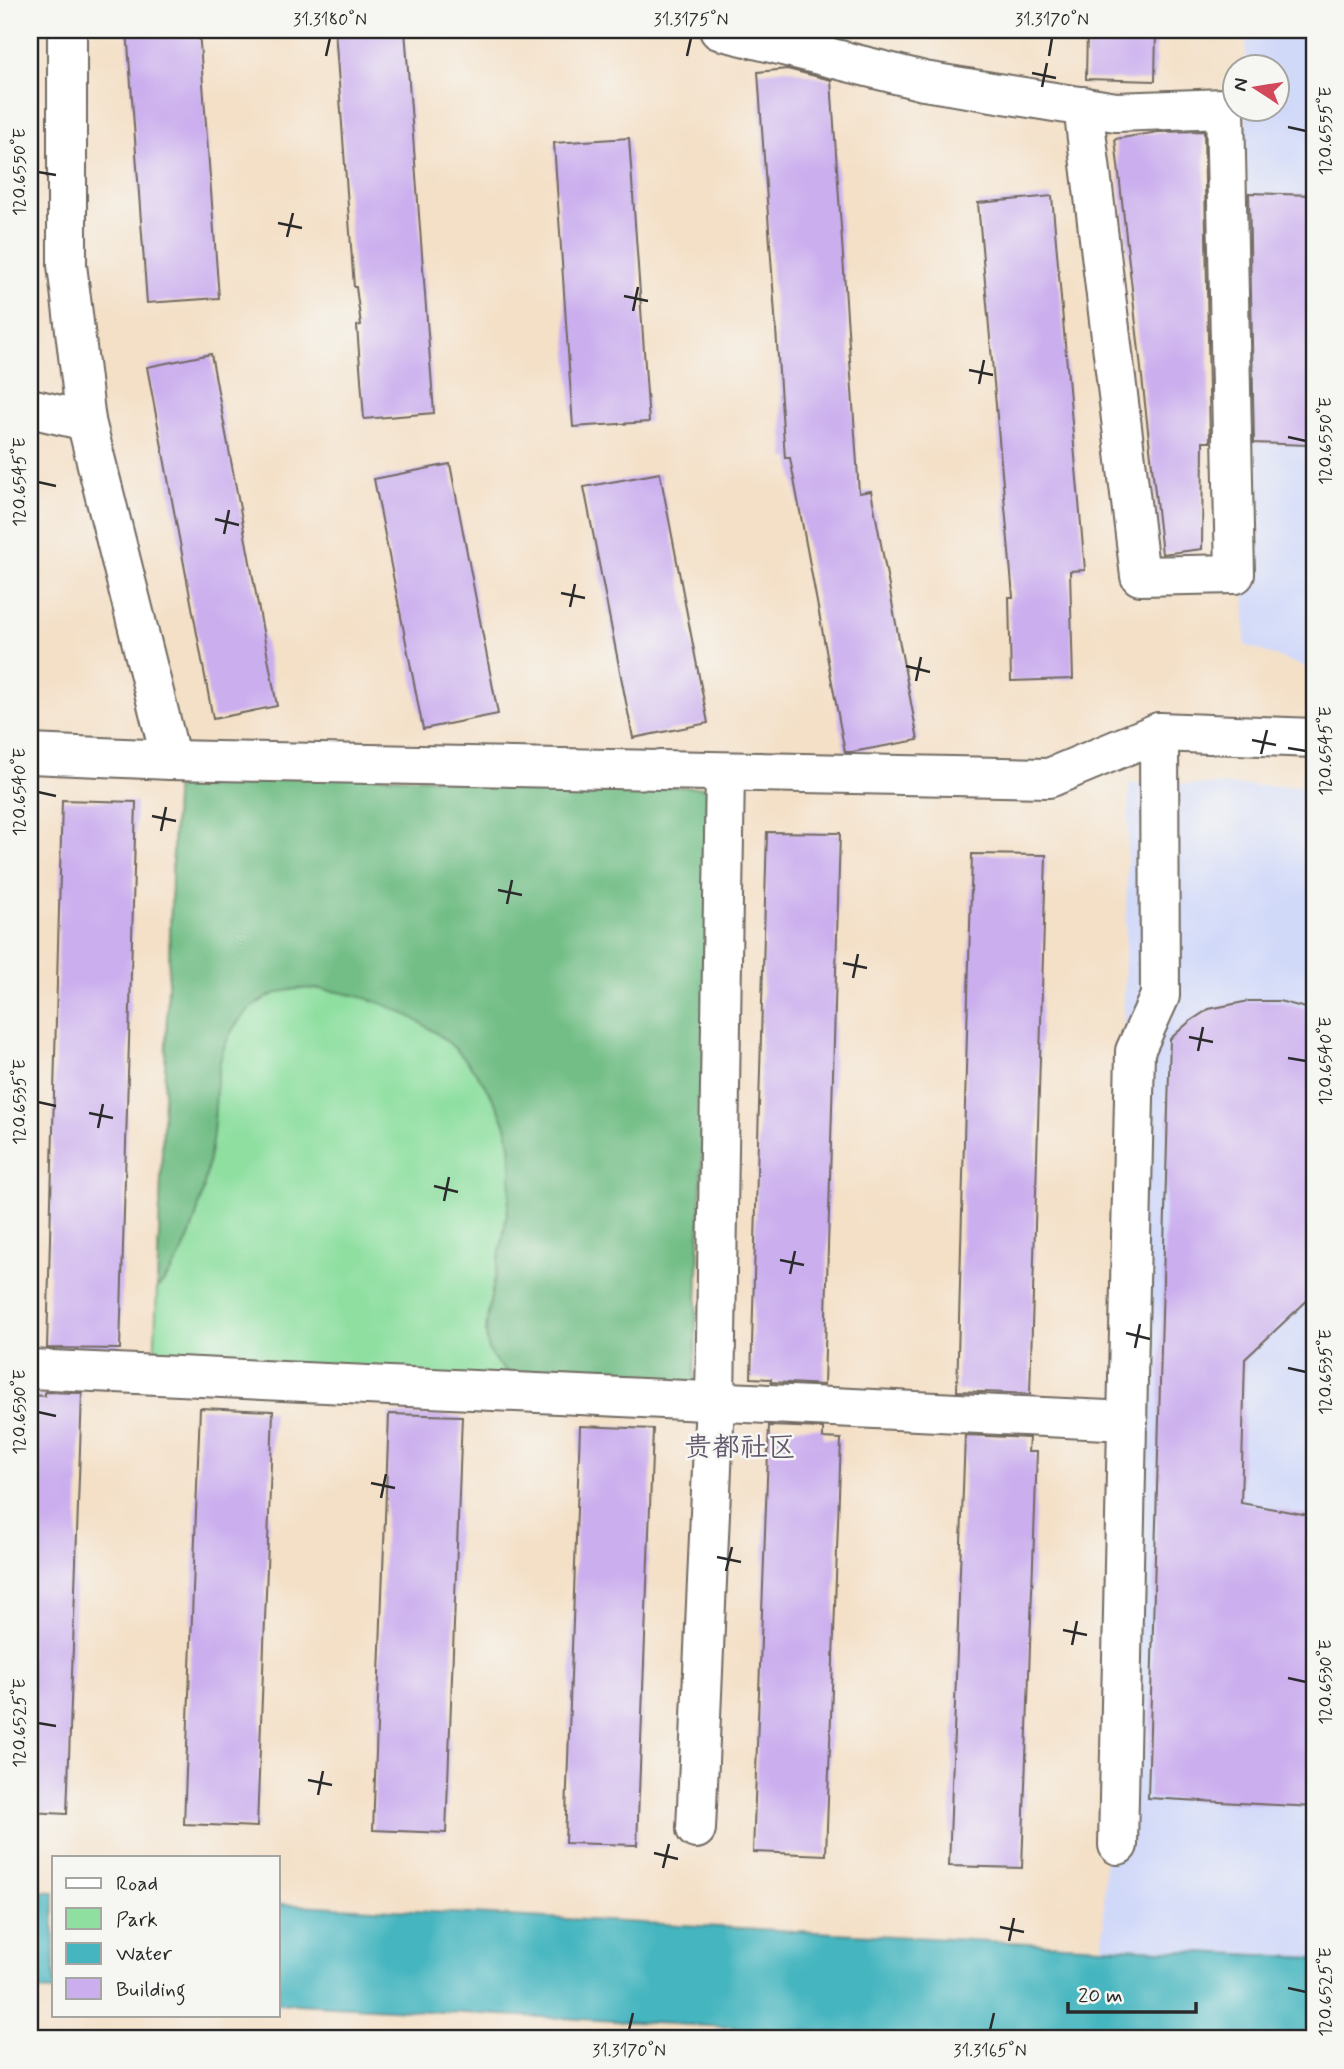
<svg xmlns="http://www.w3.org/2000/svg" width="1344" height="2069" viewBox="0 0 1344 2069" font-family="Mynerve,'LXGW WenKai TC',sans-serif">
  <style>
    .built { fill: #d1d9f9 }
    .green { fill: #8edfa0; stroke: #5c8566; stroke-width: 2 }
    .forest { fill: #72be86; stroke: #4e7458; stroke-width: 2 }
    .water { fill: #45b5bf; stroke: #387075; stroke-width: 2 }
    .building { fill: #cbaeee }
    .lines { fill: none; stroke-linecap: round; stroke-linejoin: round }
    .minor-casing { stroke: #716a62; stroke-width: 42 }
    .minor { stroke: #fff; stroke-width: 38 }
    .ticks { fill: none; stroke: #2b2b2b; stroke-width: 2.5 }
    .labels { text-anchor: middle; stroke-width: 5; stroke-linejoin: round; paint-order: stroke }
    .neighbourhood-label { font-size: 28px; fill: #63596f; stroke: #f6f6f2 }
    .neatline { fill: none; stroke: #2b2b2b; stroke-width: 2.5 }
    .ticks-label { font-size: 18px; text-anchor: middle; fill: #2b2b2b }
  </style>
  <rect width="100%" height="100%" fill="#f6f6f2"/>
  <filter id="ink" filterUnits="userSpaceOnUse"><feTurbulence type="fractalNoise" baseFrequency=".0143" numOctaves="2"/><feDisplacementMap in="SourceGraphic" scale="14" xChannelSelector="R" yChannelSelector="G"/><feConvolveMatrix kernelMatrix="1 2 1 2 8 2 1 2 1" color-interpolation-filters="sRGB"/></filter>
  <filter id="wash" filterUnits="userSpaceOnUse"><feTurbulence type="fractalNoise" baseFrequency=".00686" numOctaves="4" result="noise"/><feDisplacementMap in="SourceGraphic" scale="28" xChannelSelector="R" yChannelSelector="G"/><feGaussianBlur stdDeviation="1.57" result="paint"/><feColorMatrix in="noise" values="0 0 0 0 0 0 0 0 0 0 0 0 0 0 0 0 0 1.4 0 .05"/><feComposite in="paint" operator="in"/></filter>
  <g filter="url(#wash)">
    <rect width="100%" height="100%" fill="#f4e0c7"/>
    <g class="built">
      <path d="M 1246,30 L 1314,30 L 1314,670 L 1245,645 L 1246,109 L 1278,108 L 1278,66 L 1246,66 Z"/>
      <path d="M 1129,783 L 1314,787 L 1314,1958 L 1103,1948 Z"/>
    </g>
    <path class="green" d="M 176,770 L 715,788 L 694,1388 L 154,1370 Z"/>
    <path class="forest" d="M 176,770 L 715,788 L 694,1388 L 519,1378 C 500,1369 487,1357 486,1335 C 486,1313 493,1289 497,1267 C 505,1226 518,1171 507,1130 C 503,1114 492,1097 483,1083 C 470,1063 456,1047 436,1033 C 398,1006 365,995 319,989 C 297,987 276,990 258,1003 C 207,1040 220,1093 211,1148 C 203,1196 192,1253 157,1289 Z"/>
    <g class="water">
      <path d="M 30,1891 L 54,1892 L 54,1991 L 30,1990 Z"/>
      <path d="M 278,1904 L 1314,1958 L 1314,2039 L 949,2039 L 278,2003 Z"/>
    </g>
    <g id="blocks">
      <g class="building">
        <path d="M 127,30 L 199,30 L 219,298 L 147,303 Z"/>
        <path d="M 335,30 L 405,30 L 434,413 L 364,419 L 357,326 L 361,325 L 356,287 L 354,287 Z"/>
        <path d="M 1087,30 L 1156,30 L 1155,81 L 1086,79 Z"/>
        <path d="M 787,69 L 831,80 L 859,493 L 871,491 L 918,740 L 852,752 L 845,752 L 790,458 L 785,458 L 758,72 Z"/>
        <path d="M 1204,131 L 1210,442 L 1203,442 L 1202,549 L 1162,554 L 1115,139 L 1158,132 Z"/>
        <path d="M 629,138 L 649,422 L 573,427 L 554,143 Z"/>
        <path d="M 1249,193 L 1314,195 L 1308,445 L 1254,443 Z"/>
        <path d="M 1052,196 L 1085,570 L 1070,571 L 1073,679 L 1011,681 L 1009,597 L 1013,597 L 978,203 Z"/>
        <path d="M 211,354 L 277,706 L 213,719 L 147,367 Z"/>
        <path d="M 450,464 L 498,714 L 423,729 L 374,479 Z"/>
        <path d="M 660,473 L 708,723 L 633,738 L 584,487 Z"/>
        <path d="M 62,800 L 136,802 L 120,1349 L 47,1348 Z"/>
        <path d="M 767,832 L 840,833 L 824,1385 L 771,1382 L 771,1379 L 751,1378 Z"/>
        <path d="M 972,854 L 1046,855 L 1030,1394 L 957,1391 Z"/>
        <path d="M 1249,1001 L 1279,1001 L 1306,1008 L 1308,1028 L 1314,1029 L 1314,1294 L 1245,1359 L 1241,1503 L 1314,1516 L 1314,1807 L 1148,1798 L 1170,1039 L 1189,1022 L 1209,1009 Z"/>
        <path d="M 45,1392 L 82,1393 L 67,1814 L 30,1812 L 30,1395 L 45,1396 Z"/>
        <path d="M 200,1408 L 273,1411 L 257,1827 L 184,1824 Z"/>
        <path d="M 389,1414 L 462,1416 L 446,1833 L 373,1830 Z"/>
        <path d="M 580,1426 L 653,1429 L 637,1845 L 565,1843 Z"/>
        <path d="M 769,1426 L 823,1428 L 823,1438 L 841,1439 L 826,1855 L 753,1852 Z"/>
        <path d="M 965,1435 L 1029,1438 L 1028,1452 L 1037,1452 L 1022,1868 L 949,1866 Z"/>
      </g>
    </g>
  </g>
  <g filter="url(#ink)">
    <use href="#blocks" fill-opacity="0" stroke="#716a62" stroke-width="2"/>
    <g class="lines">
      <g class="minor-casing">
        <g id="minor">
          <path d="M 67,30 L 67,265 L 86,421 L 171,760"/>
          <path d="M 719,30 L 924,81 L 1116,112 L 1225,108 L 1235,574 L 1140,576 L 1083,106"/>
          <path d="M 30,408 L 86,421"/>
          <path d="M 30,754 L 171,760 L 1049,778 L 1159,732 L 1314,738"/>
          <path d="M 30,1369 L 1128,1421"/>
          <path d="M 696,1829 L 715,1401 L 725,772"/>
          <path d="M 1118,1845 L 1135,1051 L 1160,996 L 1159,732"/>
        </g>
      </g>
      <use href="#minor" class="minor"/>
    </g>
  </g>
  <path class="ticks" d="M 326,56 L 330,38M 687,56 L 691,38M 1049,56 L 1052,38M 1032,73 L 1056,78M 1042,87 L 1047,63M 1288,127 L 1306,131M 38,172 L 56,175M 278,223 L 302,228M 287,237 L 293,213M 624,296 L 648,301M 633,311 L 638,287M 969,370 L 993,375M 979,384 L 984,360M 1288,437 L 1306,441M 38,482 L 56,486M 215,519 L 239,525M 224,534 L 229,510M 561,593 L 585,598M 570,607 L 575,584M 906,666 L 930,672M 916,681 L 921,657M 1252,740 L 1276,745M 1288,748 L 1306,751M 1261,754 L 1267,730M 38,792 L 56,796M 152,816 L 176,821M 161,831 L 166,807M 498,890 L 522,895M 507,904 L 512,880M 843,963 L 867,968M 853,978 L 858,954M 1189,1037 L 1213,1042M 1198,1051 L 1203,1027M 1288,1058 L 1306,1061M 38,1102 L 56,1106M 89,1113 L 113,1118M 98,1128 L 103,1104M 434,1186 L 458,1192M 444,1201 L 449,1177M 780,1260 L 804,1265M 790,1274 L 795,1251M 1126,1333 L 1150,1339M 1135,1348 L 1140,1324M 1288,1368 L 1306,1372M 38,1412 L 56,1416M 371,1483 L 395,1488M 381,1498 L 386,1474M 717,1557 L 741,1562M 726,1571 L 732,1547M 1063,1630 L 1087,1635M 1072,1645 L 1077,1621M 1288,1678 L 1306,1682M 38,1723 L 56,1726M 308,1780 L 332,1785M 318,1795 L 323,1771M 654,1853 L 678,1859M 663,1868 L 669,1844M 1000,1927 L 1024,1932M 1009,1941 L 1014,1918M 1288,1988 L 1306,1992M 629,2030 L 633,2013M 990,2030 L 994,2013"/>
  <g class="labels">
    <g class="neighbourhood-label">
      <text x="740" y="1456">贵都社区</text>
    </g>
  </g>
  <rect width="1344" height="2069" fill="none" stroke="#f6f6f2" stroke-width="77"/>
  <rect x="52" y="1856" width="228" height="161" fill="#f6f6f2" stroke="#a5a5a2" stroke-width="2"/>
  <rect x="66" y="1878" width="35" height="10" fill="#ffffff" stroke="#a5a5a2" stroke-width="2"/>
  <text x="116" y="1890" font-size="21" fill="#2b2b2b">Road</text>
  <rect x="66" y="1908" width="35" height="21" fill="#8edfa0" stroke="#a5a5a2" stroke-width="2"/>
  <text x="116" y="1926" font-size="21" fill="#2b2b2b">Park</text>
  <rect x="66" y="1943" width="35" height="21" fill="#45b5bf" stroke="#a5a5a2" stroke-width="2"/>
  <text x="116" y="1960" font-size="21" fill="#2b2b2b">Water</text>
  <rect x="66" y="1978" width="35" height="21" fill="#cbaeee" stroke="#a5a5a2" stroke-width="2"/>
  <text x="116" y="1996" font-size="21" fill="#2b2b2b">Building</text>
  <g transform="translate(1256 88) rotate(282)"><circle r="33" fill="#f6f6f2" stroke="#a5a5a2" stroke-width="2"/>
  <path d="M0-5L12 26L0 18L-12 26Z" fill="#d1495b"/>
  <text y="-10" font-size="19" font-weight="bold" text-anchor="middle" fill="#2b2b2b">N</text>
  </g>
  <path d="M1068 2002v10h128v-10" fill="none" stroke="#2b2b2b" stroke-width="3.5"/>
  <text x="1078" y="2002" font-size="21" fill="#2b2b2b" stroke="#f6f6f2" stroke-width="5" paint-order="stroke">20 m</text>
  <rect x="38" y="38" width="1268" height="1992" class="neatline"/>
  <g class="ticks-label">
    <text x="330" y="25">31.3180°N</text>
    <text x="691" y="25">31.3175°N</text>
    <text x="1052" y="25">31.3170°N</text>
    <text transform="translate(1325 131) rotate(-90)" y="6">120.6555°E</text>
    <text transform="translate(19 172) rotate(-90)" y="6">120.6550°E</text>
    <text transform="translate(1325 441) rotate(-90)" y="6">120.6550°E</text>
    <text transform="translate(19 482) rotate(-90)" y="6">120.6545°E</text>
    <text transform="translate(1325 751) rotate(-90)" y="6">120.6545°E</text>
    <text transform="translate(19 792) rotate(-90)" y="6">120.6540°E</text>
    <text transform="translate(1325 1061) rotate(-90)" y="6">120.6540°E</text>
    <text transform="translate(19 1102) rotate(-90)" y="6">120.6535°E</text>
    <text transform="translate(1325 1372) rotate(-90)" y="6">120.6535°E</text>
    <text transform="translate(19 1412) rotate(-90)" y="6">120.6530°E</text>
    <text transform="translate(1325 1682) rotate(-90)" y="6">120.6530°E</text>
    <text transform="translate(19 1723) rotate(-90)" y="6">120.6525°E</text>
    <text transform="translate(1325 1992) rotate(-90)" y="6">120.6525°E</text>
    <text x="629" y="2056">31.3170°N</text>
    <text x="990" y="2056">31.3165°N</text>
  </g>
</svg>
